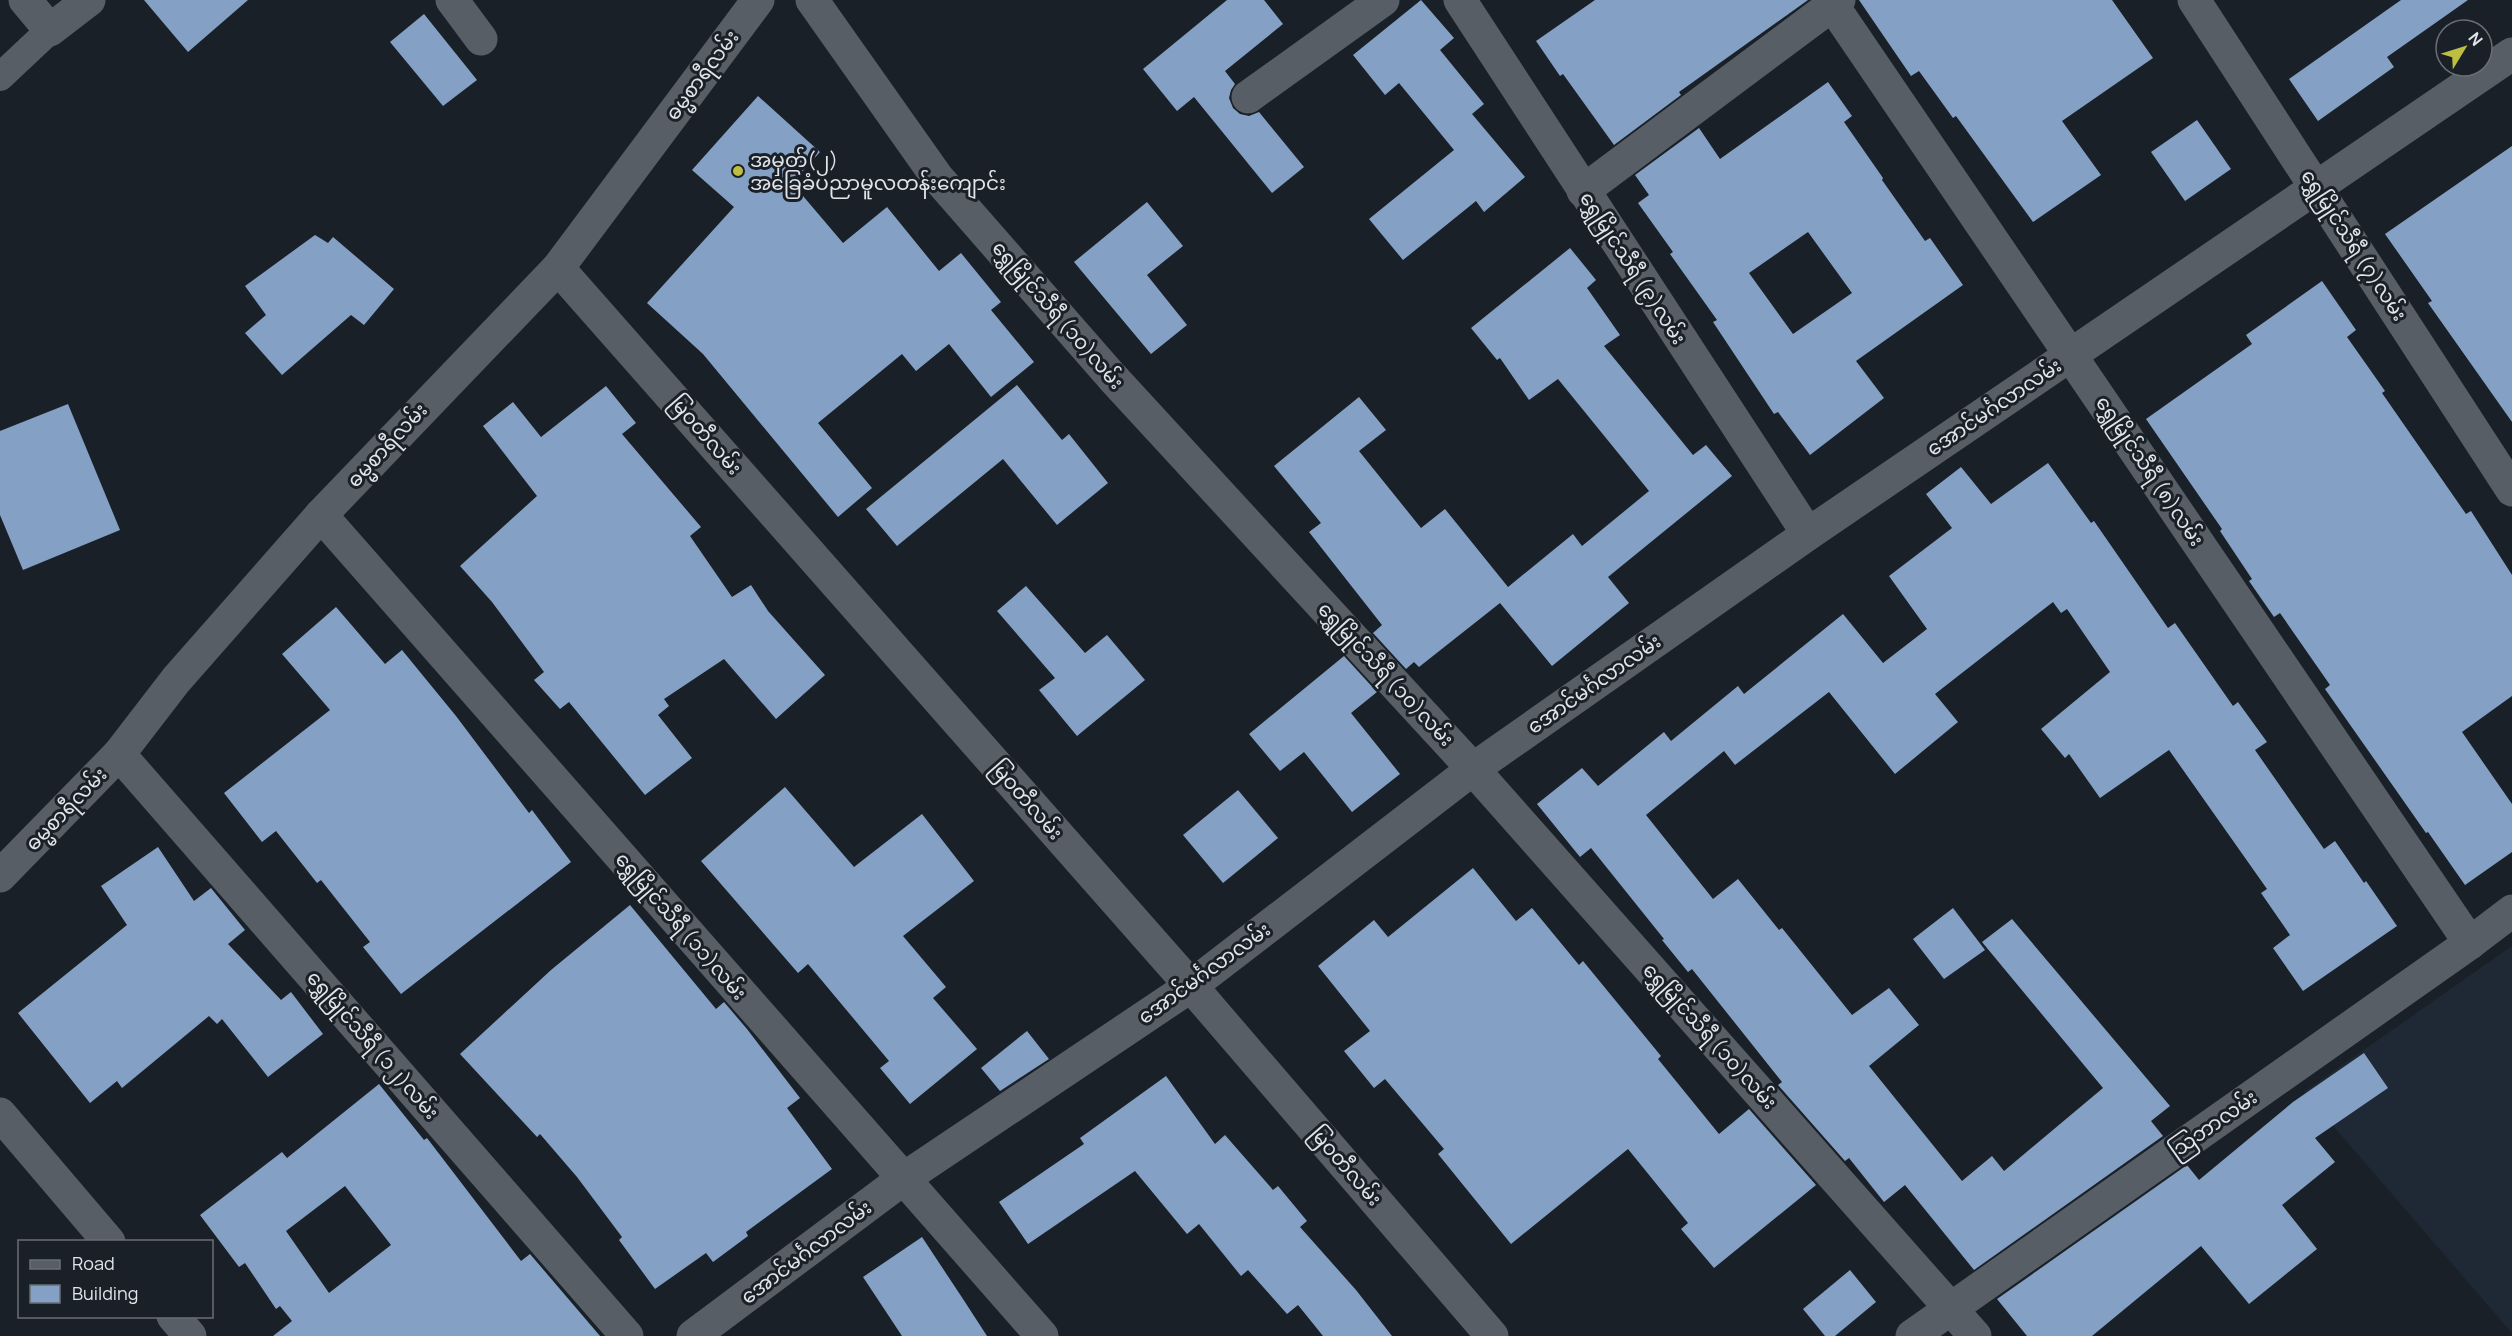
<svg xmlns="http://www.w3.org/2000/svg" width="2512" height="1336" viewBox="0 0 2512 1336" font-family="Manrope,'Noto Sans Myanmar',sans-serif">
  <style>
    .built { fill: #1f2935 }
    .building { fill: #84a1c5; fill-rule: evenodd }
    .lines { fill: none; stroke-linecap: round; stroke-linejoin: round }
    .service { stroke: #575e66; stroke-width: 28 }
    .minor { stroke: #575e66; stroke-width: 33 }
    .tertiary { stroke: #575e66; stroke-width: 33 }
    .poi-dot { fill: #bebf42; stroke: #1a2027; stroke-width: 2 }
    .labels { text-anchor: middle; stroke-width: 6; stroke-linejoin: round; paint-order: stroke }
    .street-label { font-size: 20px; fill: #e1e5ea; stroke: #1a2027 }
    .poi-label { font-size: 20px; fill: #e1e5ea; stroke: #1a2027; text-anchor: start }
  </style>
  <rect width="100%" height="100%" fill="#1a2027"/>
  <path class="built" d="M 2512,946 L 2512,1333 L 2304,1092 Z"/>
  <g class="building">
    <path d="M 144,0 L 248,0 L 188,52 Z"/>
    <path d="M 1227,0 L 1264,0 L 1283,24 L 1225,71 L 1235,84 L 1231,90 L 1229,98 L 1233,108 L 1240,114 L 1249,116 L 1259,112 L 1304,167 L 1272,193 L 1194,97 L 1177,111 L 1143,69 Z"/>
    <path d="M 1421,0 L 1454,38 L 1440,50 L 1484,104 L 1472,114 L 1525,177 L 1484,212 L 1476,201 L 1403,260 L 1369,219 L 1454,150 L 1399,83 L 1385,95 L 1353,55 Z"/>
    <path d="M 1595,0 L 1808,0 L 1679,92 L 1681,95 L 1614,145 L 1563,74 L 1560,76 L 1536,41 Z"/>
    <path d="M 1859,0 L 2112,0 L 2153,58 L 2062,121 L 2101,175 L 2033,222 L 1956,116 L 1953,118 L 1919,71 L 1911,76 Z"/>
    <path d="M 2401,0 L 2468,0 L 2387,57 L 2394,67 L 2318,121 L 2289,79 Z"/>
    <path d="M 424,14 L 477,80 L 443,106 L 390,42 Z"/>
    <path d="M 1828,82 L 1852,116 L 1844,122 L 1883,178 L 1882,180 L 1925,241 L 1930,238 L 1963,285 L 1856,361 L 1884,398 L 1810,455 L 1778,412 L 1774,414 L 1713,322 L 1717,320 L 1670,254 L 1673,252 L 1638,203 L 1649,195 L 1635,175 L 1699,128 L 1720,159 ZM 1808,232 L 1852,293 L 1793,334 L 1749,273 Z"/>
    <path d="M 758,96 L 820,152 L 792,183 L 843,243 L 887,207 L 939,271 L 961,253 L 1001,302 L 991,310 L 1034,362 L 991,397 L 949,344 L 916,371 L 902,354 L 818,423 L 872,488 L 838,517 L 703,354 L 647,303 L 734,207 L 692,170 Z"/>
    <path d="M 2197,120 L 2231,169 L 2185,201 L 2151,152 Z"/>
    <path d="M 2512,146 L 2512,422 L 2428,303 L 2432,301 L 2385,234 Z"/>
    <path d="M 1147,202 L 1183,246 L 1147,275 L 1187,325 L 1151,354 L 1074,262 Z"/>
    <path d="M 315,235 L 328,243 L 333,237 L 394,289 L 364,325 L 351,315 L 282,375 L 245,333 L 266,315 L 245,286 Z"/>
    <path d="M 1570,248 L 1596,280 L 1587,288 L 1620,335 L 1604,346 L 1693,455 L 1706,445 L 1732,476 L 1608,577 L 1629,603 L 1552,666 L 1500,603 L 1419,667 L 1414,662 L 1406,669 L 1373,633 L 1382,625 L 1309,532 L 1321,523 L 1274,466 L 1359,397 L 1386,430 L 1359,451 L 1421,528 L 1445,509 L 1508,587 L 1573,534 L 1582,546 L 1649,491 L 1558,379 L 1529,400 L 1500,358 L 1497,360 L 1471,328 Z"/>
    <path d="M 2322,281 L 2356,330 L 2347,337 L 2385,391 L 2382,393 L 2466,514 L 2471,511 L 2512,575 L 2512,696 L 2462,732 L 2512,804 L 2512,852 L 2465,885 L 2428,832 L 2426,833 L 2325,689 L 2330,685 L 2280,613 L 2274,617 L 2249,581 L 2252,579 L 2220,531 L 2222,529 L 2146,419 L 2252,344 L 2246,335 Z"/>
    <path d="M 1017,385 L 1062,440 L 1069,434 L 1108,483 L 1057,525 L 1003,459 L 897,546 L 866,509 Z"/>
    <path d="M 606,386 L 636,423 L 622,434 L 701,527 L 690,536 L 732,597 L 751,585 L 768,611 L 825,675 L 776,719 L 724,659 L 664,699 L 669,706 L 658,715 L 692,758 L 645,795 L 569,702 L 560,709 L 534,680 L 544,672 L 492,602 L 460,566 L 537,496 L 483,426 L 513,402 L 541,437 Z"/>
    <path d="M 68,404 L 120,530 L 23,570 L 0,515 L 0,431 Z"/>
    <path d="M 2048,463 L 2091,523 L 2094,521 L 2168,628 L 2175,623 L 2233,706 L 2238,702 L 2267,742 L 2255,750 L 2324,849 L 2335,841 L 2364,883 L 2366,881 L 2397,926 L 2303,991 L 2273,948 L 2290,935 L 2261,893 L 2267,889 L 2169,750 L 2100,798 L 2069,754 L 2065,758 L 2041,729 L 2110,672 L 2067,609 L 2061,613 L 2053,602 L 1935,694 L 1958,722 L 1895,774 L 1829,692 L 1735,765 L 1724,751 L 1646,815 L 1713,899 L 1738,879 L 1779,930 L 1782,928 L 1852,1015 L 1889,988 L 1919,1025 L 1869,1066 L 1962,1181 L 1992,1156 L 2004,1171 L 2103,1088 L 1982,942 L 2012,919 L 2170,1106 L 2151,1121 L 2163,1136 L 1974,1270 L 1905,1185 L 1884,1202 L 1849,1158 L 1845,1161 L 1778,1085 L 1782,1082 L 1692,969 L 1688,972 L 1662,940 L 1664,939 L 1591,848 L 1580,857 L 1537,804 L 1582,768 L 1598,786 L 1664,732 L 1671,741 L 1738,686 L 1744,694 L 1843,614 L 1883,663 L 1927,629 L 1889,576 L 1952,528 L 1926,494 L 1961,467 L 1991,504 Z"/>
    <path d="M 1026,586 L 1085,653 L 1107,635 L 1145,680 L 1077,736 L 1039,690 L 1055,678 L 997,611 Z"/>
    <path d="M 336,607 L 385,664 L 402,650 L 456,716 L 529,813 L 532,810 L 571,862 L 401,994 L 363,947 L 370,942 L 321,880 L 317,883 L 276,831 L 262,842 L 224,793 L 330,710 L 282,654 Z"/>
    <path d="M 1344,656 L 1377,692 L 1351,713 L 1400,774 L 1352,812 L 1304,752 L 1280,771 L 1249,734 Z"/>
    <path d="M 785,787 L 854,867 L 922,814 L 974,881 L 903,936 L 946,987 L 933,998 L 977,1049 L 910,1104 L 880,1068 L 889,1061 L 808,964 L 798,973 L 701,861 Z"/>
    <path d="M 1238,790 L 1278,838 L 1223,883 L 1183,835 Z"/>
    <path d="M 158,847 L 194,901 L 211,888 L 245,930 L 228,944 L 281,1000 L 291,992 L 323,1034 L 268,1077 L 222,1019 L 217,1024 L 209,1016 L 122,1088 L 117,1081 L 90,1103 L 18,1013 L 127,925 L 101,886 Z"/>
    <path d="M 1473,868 L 1516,921 L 1532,908 L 1579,965 L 1583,961 L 1661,1056 L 1658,1059 L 1719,1134 L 1749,1109 L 1816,1185 L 1714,1268 L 1681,1229 L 1688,1223 L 1628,1149 L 1511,1244 L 1438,1154 L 1444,1149 L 1385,1079 L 1374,1088 L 1344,1051 L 1370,1031 L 1318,966 L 1374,920 L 1388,937 Z"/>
    <path d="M 630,905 L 716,1009 L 724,1002 L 747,1029 L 800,1098 L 787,1108 L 832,1169 L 746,1232 L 748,1236 L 713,1262 L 706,1253 L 655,1289 L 619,1240 L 622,1237 L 577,1177 L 540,1134 L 537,1137 L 460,1054 L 551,970 Z"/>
    <path d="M 1953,908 L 1985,950 L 1944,979 L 1913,939 Z"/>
    <path d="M 1027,1031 L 1049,1059 L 1000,1091 L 981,1068 Z"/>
    <path d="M 2364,1053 L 2388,1088 L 2315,1138 L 2335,1162 L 2282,1205 L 2317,1249 L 2249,1304 L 2201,1246 L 2092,1336 L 2027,1336 L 1997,1299 L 2187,1165 L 2199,1180 L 2293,1102 Z"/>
    <path d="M 1166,1076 L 1215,1144 L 1225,1135 L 1273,1190 L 1278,1186 L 1307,1221 L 1300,1227 L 1356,1290 L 1392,1336 L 1323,1336 L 1298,1305 L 1287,1314 L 1248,1270 L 1241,1276 L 1199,1224 L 1187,1234 L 1135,1171 L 1028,1244 L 999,1202 L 1084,1144 L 1080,1138 Z"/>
    <path d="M 379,1084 L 424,1140 L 427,1138 L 521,1261 L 530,1254 L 600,1336 L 273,1336 L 292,1321 L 280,1306 L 276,1309 L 245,1263 L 239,1267 L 200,1215 L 282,1152 L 287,1158 ZM 345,1186 L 391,1245 L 329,1293 L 286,1231 Z"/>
    <path d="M 922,1237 L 963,1299 L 987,1336 L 902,1336 L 863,1277 Z"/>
    <path d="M 1850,1270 L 1876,1302 L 1835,1336 L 1825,1336 L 1803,1309 Z"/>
  </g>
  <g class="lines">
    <path class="service" d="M 0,77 L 50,30"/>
    <g class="minor">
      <path d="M 25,0 L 50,30 L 89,0"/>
      <path d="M 452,0 L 481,39"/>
      <path d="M 812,0 L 937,177 L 1112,377 L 1473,769 L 1975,1336"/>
      <path d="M 1460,0 L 1808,534"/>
      <path d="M 1829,0 L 2470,943"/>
      <path d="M 2194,0 L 2512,490"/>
      <path d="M 1248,97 L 1383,0"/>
      <path d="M 1583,191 L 1839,0"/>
      <path d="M 558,268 L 1191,986 L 1492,1336"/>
      <path d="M 321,515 L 1042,1336"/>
      <path d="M 119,754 L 627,1336"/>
      <path d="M 0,876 L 119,754 L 176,680 L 321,515 L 558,268 L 758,0"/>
      <path d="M 693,1336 L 903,1179 L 1191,986 L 1473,769 L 1808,534 L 2512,54"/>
      <path d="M 1912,1336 L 2470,943 L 2512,911"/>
    </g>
    <g class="tertiary">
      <path d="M 0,1114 L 109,1242"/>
      <path d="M 173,1316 L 190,1336"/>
    </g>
  </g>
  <circle class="poi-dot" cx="738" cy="171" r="6"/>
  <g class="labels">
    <g class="street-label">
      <text transform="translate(702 75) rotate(-53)" y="7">ဓမ္မစာရီလမ်း</text>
      <text transform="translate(2354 245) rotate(57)" y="7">ရွှေမြိုင်သီရီ (၇)လမ်း</text>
      <text transform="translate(1633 268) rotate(57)" y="7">ရွှေမြိုင်သီရီ (၉)လမ်း</text>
      <text transform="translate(1058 315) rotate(49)" y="7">ရွှေမြိုင်သီရီ (၁၀)လမ်း</text>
      <text transform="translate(1994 407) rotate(-34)" y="7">အောင်မင်္ဂလာလမ်း</text>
      <text transform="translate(706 435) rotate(49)" y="7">မြဝတီလမ်း</text>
      <text transform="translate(387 445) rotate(-47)" y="7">ဓမ္မစာရီလမ်း</text>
      <text transform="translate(2150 471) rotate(56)" y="7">ရွှေမြိုင်သီရီ (၈)လမ်း</text>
      <text transform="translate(1386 674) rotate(47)" y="7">ရွှေမြိုင်သီရီ (၁၀)လမ်း</text>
      <text transform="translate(1594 684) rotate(-35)" y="7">အောင်မင်္ဂလာလမ်း</text>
      <text transform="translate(1027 800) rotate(49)" y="7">မြဝတီလမ်း</text>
      <text transform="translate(66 809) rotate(-46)" y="7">ဓမ္မစာရီလမ်း</text>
      <text transform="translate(681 926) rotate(49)" y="7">ရွှေမြိုင်သီရီ (၁၁)လမ်း</text>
      <text transform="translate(1204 973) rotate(-36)" y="7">အောင်မင်္ဂလာလမ်း</text>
      <text transform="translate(1710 1036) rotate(48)" y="7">ရွှေမြိုင်သီရီ (၁၀)လမ်း</text>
      <text transform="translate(373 1045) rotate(49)" y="7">ရွှေမြိုင်သီရီ (၁၂)လမ်း</text>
      <text transform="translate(2213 1124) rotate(-35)" y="7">သြဘာလမ်း</text>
      <text transform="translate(1346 1166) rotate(49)" y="7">မြဝတီလမ်း</text>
      <text transform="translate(806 1252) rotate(-37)" y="7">အောင်မင်္ဂလာလမ်း</text>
    </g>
    <g class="poi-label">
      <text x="750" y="167">အမှတ်(၂)<tspan x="750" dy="23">အခြေခံပညာမူလတန်းကျောင်း</tspan></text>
    </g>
  </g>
  <rect x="18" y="1240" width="195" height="78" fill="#1a2027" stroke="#6a6f75" stroke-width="1.5"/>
  <rect x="30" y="1260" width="30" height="9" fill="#575e66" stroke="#6a6f75" stroke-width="1.5"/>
  <text x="72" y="1270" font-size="18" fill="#e1e5ea">Road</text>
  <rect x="30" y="1285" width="30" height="18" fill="#84a1c5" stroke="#6a6f75" stroke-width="1.5"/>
  <text x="72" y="1300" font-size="18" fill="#e1e5ea">Building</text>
  <g transform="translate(2464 48) rotate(52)"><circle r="28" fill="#1a2027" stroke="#6a6f75" stroke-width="1.5"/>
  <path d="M0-4.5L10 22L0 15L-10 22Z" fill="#bebf42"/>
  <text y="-9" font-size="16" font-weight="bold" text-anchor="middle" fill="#e1e5ea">N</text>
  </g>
</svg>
